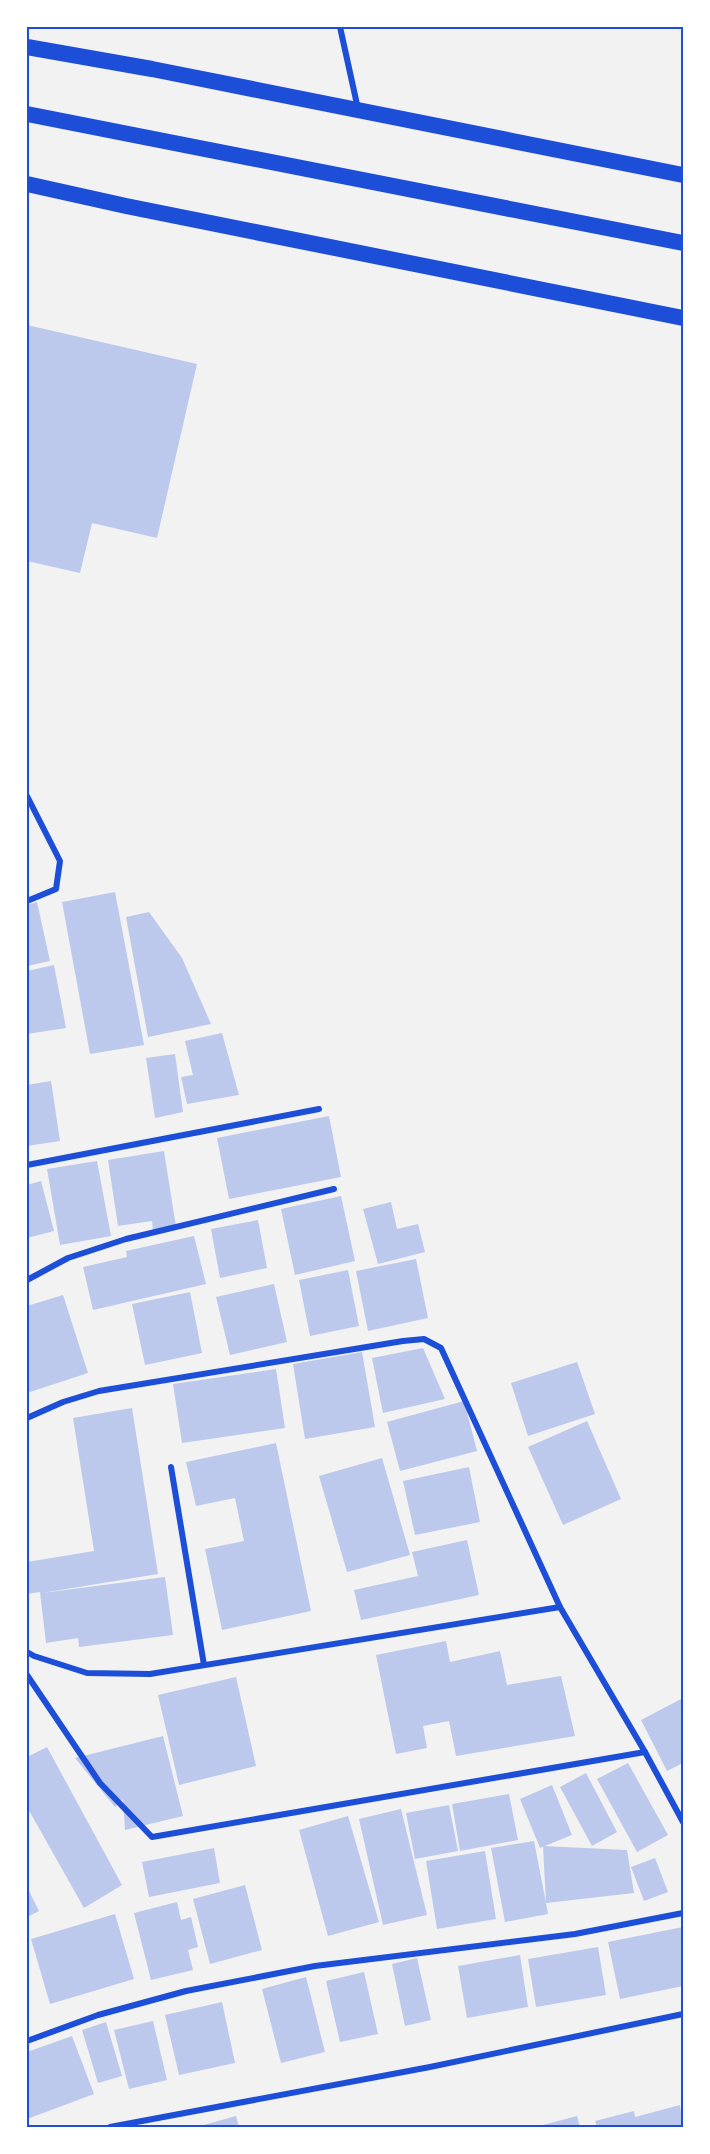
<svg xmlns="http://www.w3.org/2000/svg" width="710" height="2154" viewBox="0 0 710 2154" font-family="'Fira Sans',sans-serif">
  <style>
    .building { fill: #bdc9ec }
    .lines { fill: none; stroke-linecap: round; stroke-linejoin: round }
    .minor { stroke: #1d4ed8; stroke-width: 6 }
    .trunk { stroke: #1d4ed8; stroke-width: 16 }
    .neatline { fill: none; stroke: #1d4ed8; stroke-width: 2 }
  </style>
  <rect width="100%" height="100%" fill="#f2f2f2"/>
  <g class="building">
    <path d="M 27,325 L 197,364 L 157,538 L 92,523 L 80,573 L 27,561 Z"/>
    <path d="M 115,892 L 144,1045 L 90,1054 L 62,902 Z"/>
    <path d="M 37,902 L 50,961 L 27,966 L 27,905 Z"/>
    <path d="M 149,912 L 182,958 L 211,1024 L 148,1037 L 126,917 Z"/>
    <path d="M 54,965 L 66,1028 L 27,1034 L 27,971 Z"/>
    <path d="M 222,1033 L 239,1095 L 187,1104 L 181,1077 L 193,1075 L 185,1041 Z"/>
    <path d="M 175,1054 L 183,1112 L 155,1118 L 146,1058 Z"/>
    <path d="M 51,1081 L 60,1141 L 27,1146 L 27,1085 Z"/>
    <path d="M 329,1116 L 341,1177 L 229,1199 L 217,1138 Z"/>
    <path d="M 164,1151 L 176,1227 L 153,1231 L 152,1221 L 118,1226 L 108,1160 Z"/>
    <path d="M 97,1161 L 111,1236 L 60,1245 L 47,1169 Z"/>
    <path d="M 41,1181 L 54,1231 L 27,1238 L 27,1185 Z"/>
    <path d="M 341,1196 L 355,1261 L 295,1275 L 281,1209 Z"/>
    <path d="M 391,1202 L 397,1229 L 418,1224 L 425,1252 L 378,1264 L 363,1209 Z"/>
    <path d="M 258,1220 L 267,1268 L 220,1278 L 211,1229 Z"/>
    <path d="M 194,1236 L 206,1284 L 93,1310 L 83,1267 L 127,1257 L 126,1251 Z"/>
    <path d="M 416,1259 L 428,1318 L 368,1331 L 356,1271 Z"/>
    <path d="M 348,1270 L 359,1326 L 310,1336 L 299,1280 Z"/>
    <path d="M 274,1284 L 287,1342 L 230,1355 L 216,1297 Z"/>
    <path d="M 190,1292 L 202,1353 L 145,1365 L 132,1304 Z"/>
    <path d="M 63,1295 L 88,1373 L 27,1393 L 27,1306 Z"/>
    <path d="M 423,1348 L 445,1399 L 383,1413 L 372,1358 Z"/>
    <path d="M 362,1352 L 375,1427 L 305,1439 L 293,1364 Z"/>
    <path d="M 577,1362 L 595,1414 L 528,1436 L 511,1383 Z"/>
    <path d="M 276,1369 L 285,1428 L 182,1443 L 173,1384 Z"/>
    <path d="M 464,1401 L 477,1451 L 400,1471 L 387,1422 Z"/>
    <path d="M 132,1408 L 158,1574 L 42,1593 L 165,1577 L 173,1635 L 79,1647 L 78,1638 L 46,1643 L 40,1592 L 27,1594 L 27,1562 L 94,1551 L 73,1418 Z"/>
    <path d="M 587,1421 L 621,1499 L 563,1525 L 528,1447 Z"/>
    <path d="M 276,1443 L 311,1611 L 222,1630 L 205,1549 L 244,1541 L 235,1498 L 196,1506 L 186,1462 Z"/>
    <path d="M 382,1458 L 410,1555 L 347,1572 L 319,1476 Z"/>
    <path d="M 469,1467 L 480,1522 L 415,1535 L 403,1481 Z"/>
    <path d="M 467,1540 L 479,1595 L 361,1620 L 354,1590 L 418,1576 L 412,1552 Z"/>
    <path d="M 446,1641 L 450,1662 L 500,1651 L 507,1685 L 561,1676 L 575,1736 L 456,1756 L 449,1721 L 423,1726 L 427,1748 L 396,1754 L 376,1655 Z"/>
    <path d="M 236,1677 L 256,1766 L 179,1785 L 158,1695 Z"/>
    <path d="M 681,1699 L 683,1702 L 683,1763 L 667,1771 L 641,1720 Z"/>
    <path d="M 163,1736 L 183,1816 L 125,1830 L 123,1799 L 115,1807 L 75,1758 Z"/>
    <path d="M 47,1747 L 122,1885 L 84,1908 L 27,1807 L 27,1757 Z"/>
    <path d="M 628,1763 L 668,1835 L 637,1852 L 597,1779 Z"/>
    <path d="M 586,1773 L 617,1832 L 592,1846 L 560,1787 Z"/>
    <path d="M 552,1785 L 572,1835 L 540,1848 L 520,1799 Z"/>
    <path d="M 509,1794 L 518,1840 L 460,1851 L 452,1804 Z"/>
    <path d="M 449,1805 L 458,1851 L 415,1859 L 406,1813 Z"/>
    <path d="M 401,1809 L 427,1915 L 383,1925 L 359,1819 Z"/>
    <path d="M 348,1816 L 379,1922 L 328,1936 L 299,1830 Z"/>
    <path d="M 534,1841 L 546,1903 L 543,1846 L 627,1850 L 634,1893 L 546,1903 L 548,1914 L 505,1922 L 491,1848 Z"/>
    <path d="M 214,1848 L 220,1883 L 149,1897 L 142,1862 Z"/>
    <path d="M 485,1851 L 496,1919 L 437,1929 L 426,1861 Z"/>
    <path d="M 655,1858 L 668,1892 L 644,1901 L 631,1867 Z"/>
    <path d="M 245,1885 L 262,1950 L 210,1964 L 193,1899 Z"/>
    <path d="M 27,1887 L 39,1911 L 27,1917 Z"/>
    <path d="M 177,1902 L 181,1920 L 191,1917 L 198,1947 L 188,1950 L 193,1970 L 151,1980 L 134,1913 Z"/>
    <path d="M 115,1914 L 134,1979 L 50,2004 L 31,1939 Z"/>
    <path d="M 683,1927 L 683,1986 L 620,1999 L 608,1942 Z"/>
    <path d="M 598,1947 L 606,1995 L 536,2007 L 528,1959 Z"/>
    <path d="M 520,1955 L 528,2007 L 467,2018 L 458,1966 Z"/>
    <path d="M 417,1958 L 431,2020 L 405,2026 L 392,1964 Z"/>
    <path d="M 364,1972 L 378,2034 L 340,2042 L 326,1981 Z"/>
    <path d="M 306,1977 L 325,2052 L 281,2063 L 262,1989 Z"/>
    <path d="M 222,2002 L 235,2063 L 179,2075 L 165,2015 Z"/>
    <path d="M 153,2021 L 167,2080 L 129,2089 L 114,2030 Z"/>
    <path d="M 106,2022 L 122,2076 L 98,2083 L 82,2030 Z"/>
    <path d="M 72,2036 L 94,2094 L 27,2119 L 27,2052 Z"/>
    <path d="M 680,2105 L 683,2127 L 597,2127 L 595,2121 L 634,2111 L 635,2117 Z"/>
    <path d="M 236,2116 L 239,2127 L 200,2127 L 200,2126 Z"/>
    <path d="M 577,2116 L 580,2127 L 539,2127 L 539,2126 Z"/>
  </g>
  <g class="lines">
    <g class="minor">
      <path d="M 340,27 L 358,109"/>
      <path d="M 27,796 L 60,861 L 56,889 L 27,901"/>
      <path d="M 27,1165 L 319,1109"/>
      <path d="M 27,1280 L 68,1258 L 126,1239 L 334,1189"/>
      <path d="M 27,1418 L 63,1402 L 99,1391 L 403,1341 L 424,1339 L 441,1348 L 560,1607 L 645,1752 L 683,1822"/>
      <path d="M 171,1467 L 204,1665"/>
      <path d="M 27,1652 L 34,1656 L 87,1673 L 150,1674 L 560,1607"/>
      <path d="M 27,1675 L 100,1783 L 152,1837 L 645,1752"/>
      <path d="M 27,2041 L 98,2015 L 186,1991 L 315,1966 L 575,1934 L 683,1913"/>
      <path d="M 110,2127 L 430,2067 L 683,2014"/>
    </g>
    <g class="trunk">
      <path d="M 27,47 L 152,69 L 683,175"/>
      <path d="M 27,114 L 683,243"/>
      <path d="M 27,184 L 126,206 L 683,318"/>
    </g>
  </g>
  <rect width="710" height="2154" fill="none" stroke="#ffffff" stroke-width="57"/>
  <rect x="28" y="28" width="654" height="2098" class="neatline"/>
</svg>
